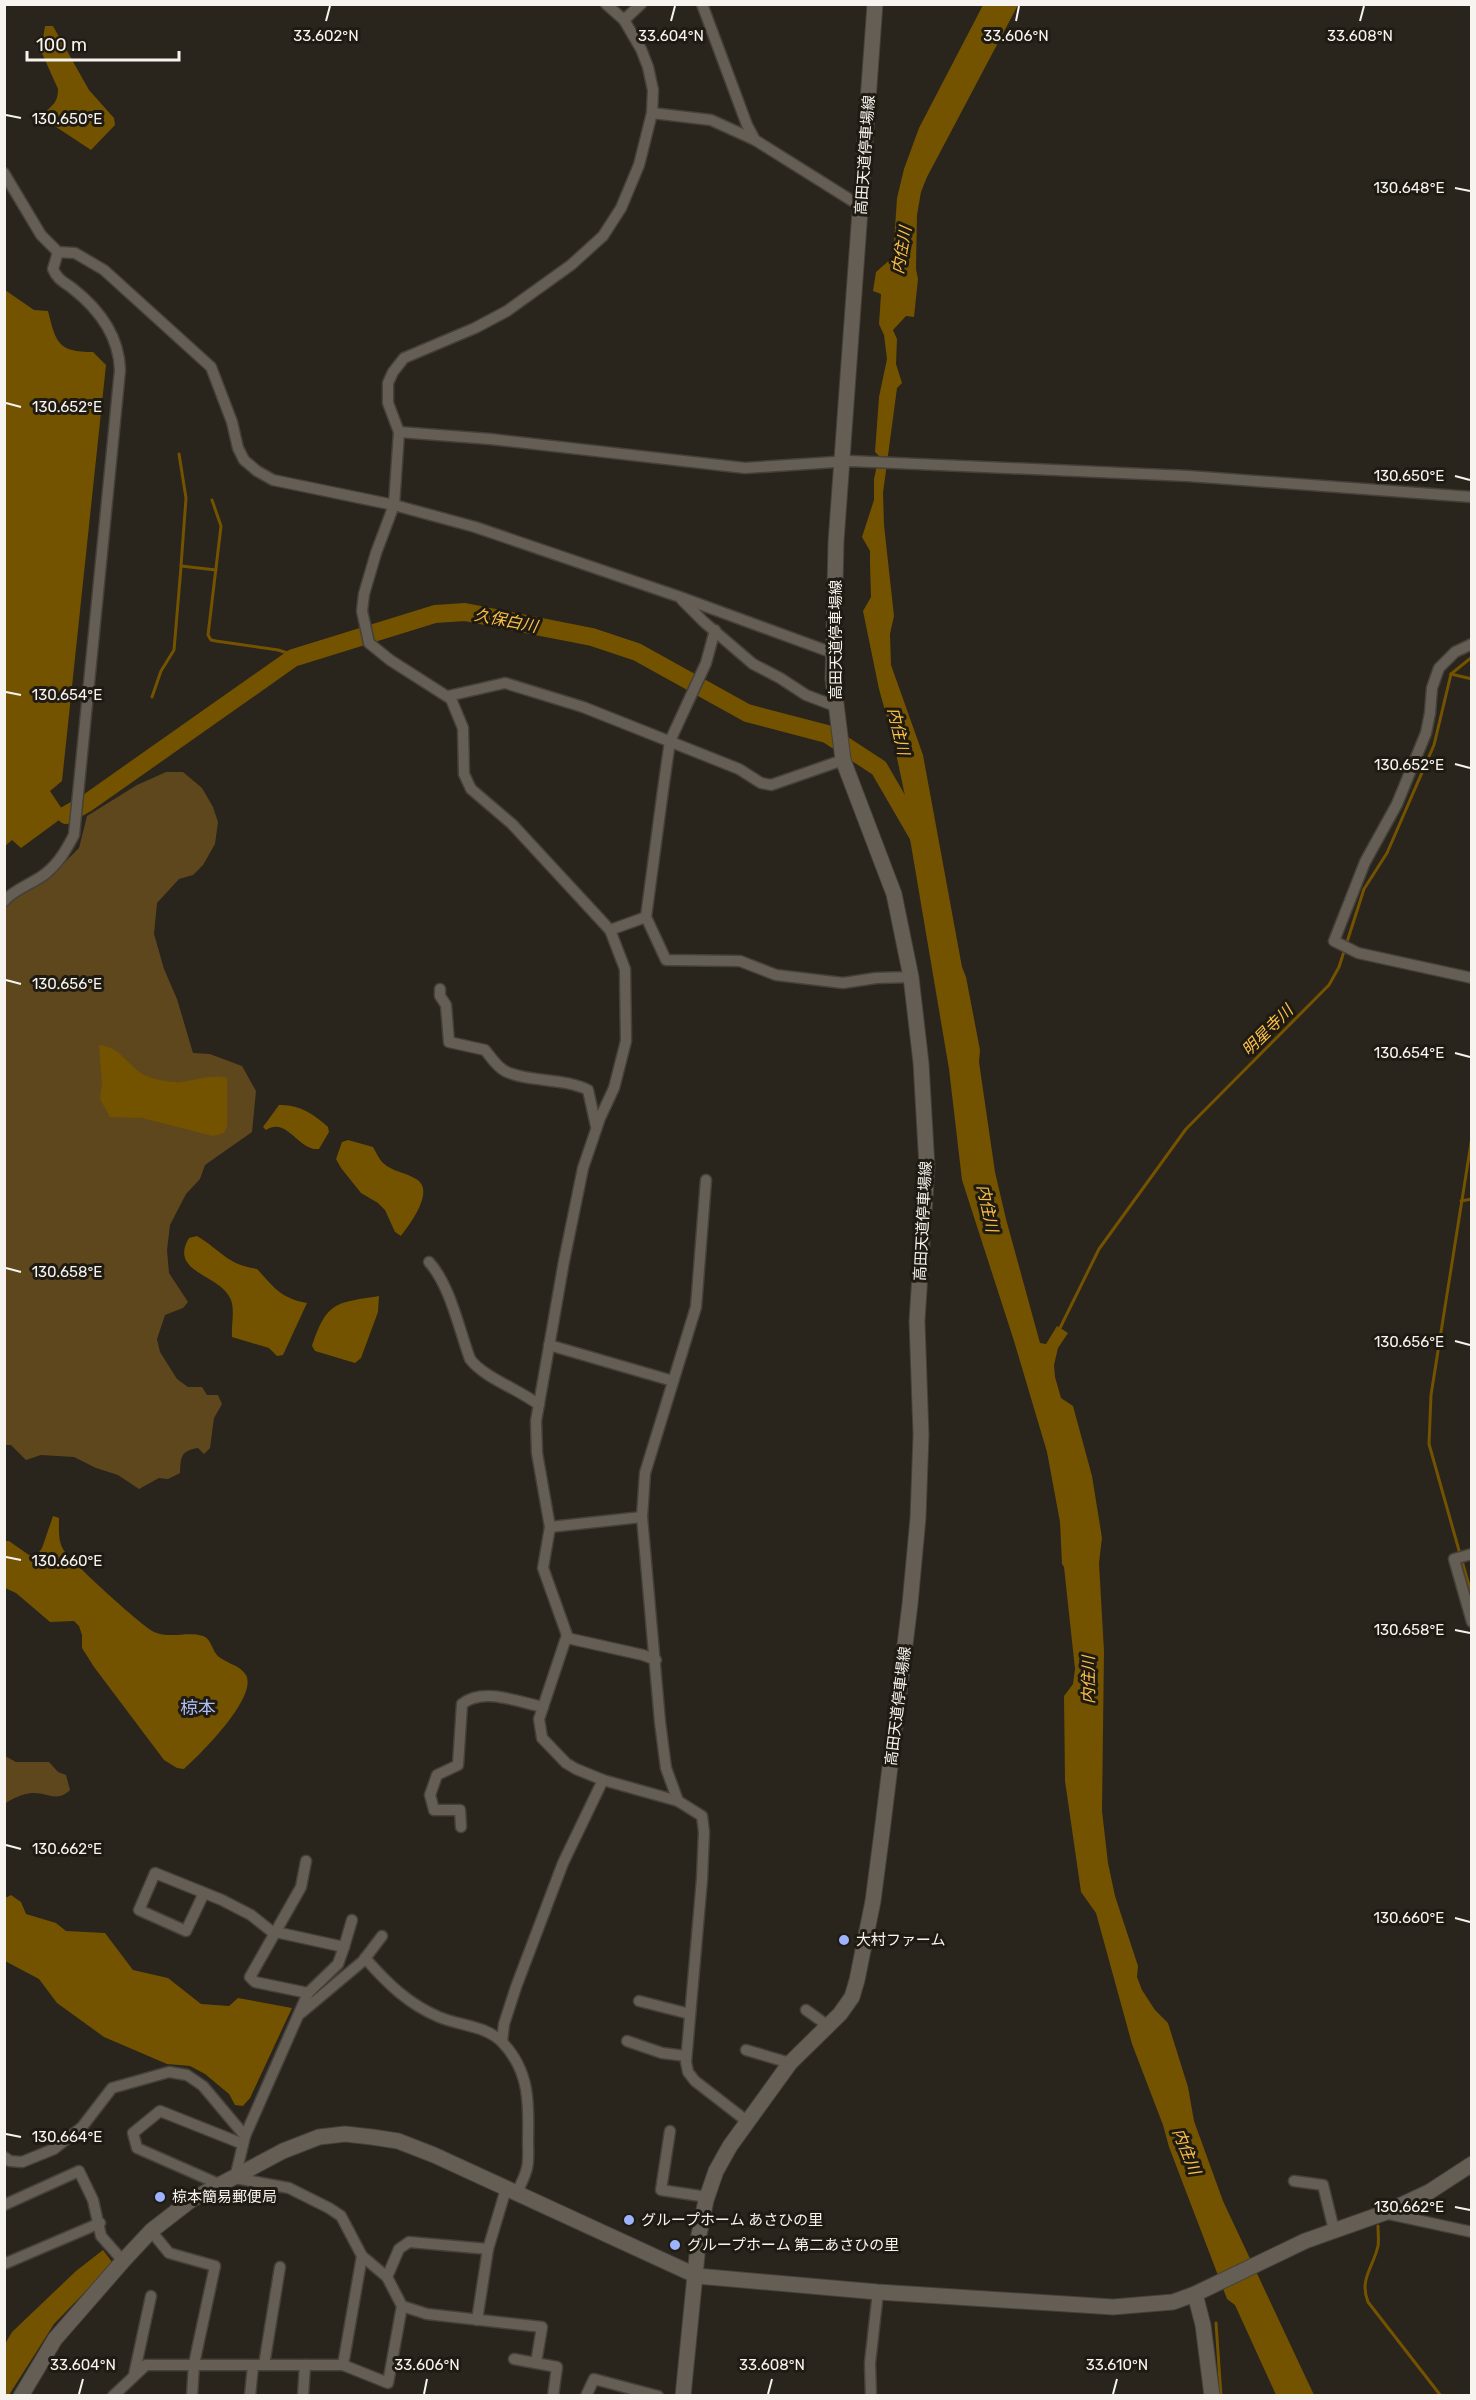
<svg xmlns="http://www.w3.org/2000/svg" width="1476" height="2400" viewBox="0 0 1476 2400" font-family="Rubik,'Noto Sans JP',sans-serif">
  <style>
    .green { fill: #5e471c }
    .water { fill: #735200 }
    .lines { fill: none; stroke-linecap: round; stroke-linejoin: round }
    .stream { stroke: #735200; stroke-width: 3 }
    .river { stroke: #735200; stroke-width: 18 }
    .street-casing { stroke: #44403a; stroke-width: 13 }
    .secondary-casing { stroke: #44403a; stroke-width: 17 }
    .street { stroke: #645e55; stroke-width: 10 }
    .secondary { stroke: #645e55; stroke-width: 15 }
    .ticks { fill: none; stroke: #f7f4ef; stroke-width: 2 }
    .poi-dot { fill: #9eb3fd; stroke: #1f1b13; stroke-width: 2 }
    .labels { text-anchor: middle; stroke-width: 6; stroke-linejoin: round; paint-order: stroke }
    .street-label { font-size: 15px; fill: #f7f4ef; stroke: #1f1b13 }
    .poi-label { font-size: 15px; fill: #f7f4ef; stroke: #1f1b13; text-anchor: start }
    .water-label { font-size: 16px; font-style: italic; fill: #fec147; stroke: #1f1b13 }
    .quarter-label { font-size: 18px; fill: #adbef5; stroke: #1f1b13 }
    .ticks-label { font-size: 15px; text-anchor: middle; fill: #f7f4ef; stroke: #1f1b13; stroke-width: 6; stroke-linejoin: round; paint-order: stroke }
  </style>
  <rect width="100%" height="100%" fill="#29241c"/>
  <g class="green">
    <path d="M 166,772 L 183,772 L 202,788 L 213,807 L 218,822 L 215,844 L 203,865 L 193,875 L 179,879 L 157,903 L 154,934 L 164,969 L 177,999 L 193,1053 L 210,1054 L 242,1066 L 256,1091 L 252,1132 L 205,1165 L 200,1179 L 186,1194 L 170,1225 L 167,1250 L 169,1273 L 188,1302 L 183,1308 L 165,1315 L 157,1339 L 160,1352 L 177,1379 L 188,1387 L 202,1387 L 207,1395 L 218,1395 L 222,1404 L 214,1418 L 210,1448 L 204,1454 L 198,1448 C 180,1451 181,1457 180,1473 L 168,1479 L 159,1478 L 139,1489 L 118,1475 L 96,1468 L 74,1457 L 41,1455 L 26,1460 L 11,1445 L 5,1445 L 4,907 L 18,896 L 48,879 L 79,848 L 87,816 L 137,785 Z"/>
    <path d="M 5,1756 L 16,1762 L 49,1762 L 58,1772 L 66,1775 L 70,1790 C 57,1803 47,1792 32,1793 C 23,1794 12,1798 5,1804 Z"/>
  </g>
  <g class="water">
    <path d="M 983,5 L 1018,5 L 927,177 L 921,192 L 917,215 L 916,269 L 918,279 L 914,317 L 906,316 L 893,330 L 897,339 L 896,364 L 902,383 L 897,388 L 883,493 L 884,525 L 894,616 L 890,634 L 891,665 L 923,755 L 962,967 L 966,977 L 980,1050 L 979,1062 L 995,1172 L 1006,1219 L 1040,1343 L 1046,1344 L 1057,1326 L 1068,1333 L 1058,1348 L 1054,1365 L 1055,1377 L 1061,1398 L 1073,1406 L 1092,1476 L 1102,1538 L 1099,1563 L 1104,1651 L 1102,1811 L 1108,1863 L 1115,1896 L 1138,1966 L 1137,1977 L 1142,1990 L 1155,2010 L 1168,2023 L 1188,2087 L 1194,2121 L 1223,2201 L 1314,2395 L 1276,2395 L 1235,2305 L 1227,2299 L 1169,2147 L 1163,2125 L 1132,2044 L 1096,1913 L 1081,1892 L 1065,1781 L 1064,1696 L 1073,1684 L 1075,1669 L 1064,1567 L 1062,1564 L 1060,1522 L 1047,1452 L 1014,1341 L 962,1180 L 949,1069 L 910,839 L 905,796 L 893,739 L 879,689 L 863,611 L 871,597 L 870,563 L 870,551 L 862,537 L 874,500 L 874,479 L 879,456 L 875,452 L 879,397 L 887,359 L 884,335 L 879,324 L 881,294 L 873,291 L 876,272 L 893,257 L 897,198 L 904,169 L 919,128 Z"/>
    <path d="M 45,26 L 53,26 L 89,90 L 114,118 L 115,125 L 91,150 L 44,119 L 44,113 C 53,105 58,102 58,89 L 41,51 Z"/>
    <path d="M 5,290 L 34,310 L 48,311 C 56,343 58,352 93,352 L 106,365 L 62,781 L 50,791 L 66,815 L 21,848 L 12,840 L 4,847 Z"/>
    <path d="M 99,1045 C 122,1046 129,1070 149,1077 C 159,1080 170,1083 181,1082 C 196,1080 212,1074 227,1078 L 227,1126 L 224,1133 L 213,1136 L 142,1118 L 110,1117 L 100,1099 L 102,1084 Z"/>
    <path d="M 279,1105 C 299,1104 314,1114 328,1127 L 329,1132 L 319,1149 C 298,1151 287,1116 266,1130 L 263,1127 Z"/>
    <path d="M 348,1140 L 373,1147 C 376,1152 379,1159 383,1163 C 393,1172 405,1172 416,1179 C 436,1190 410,1224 401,1236 L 395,1232 L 385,1210 L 378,1203 L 361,1193 L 341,1168 L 336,1159 L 342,1142 Z"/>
    <path d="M 197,1236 C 222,1251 226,1264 257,1269 C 275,1288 280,1298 307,1303 L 283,1355 L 277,1356 L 269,1348 L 232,1337 C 231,1325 235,1311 231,1300 C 221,1274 168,1273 189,1238 Z"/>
    <path d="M 379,1296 L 378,1312 L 361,1358 L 355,1363 L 315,1351 L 312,1346 C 327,1301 336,1303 379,1296 Z"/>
    <path d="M 53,1516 L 59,1518 C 59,1528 58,1540 63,1549 C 69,1560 143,1627 154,1632 C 170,1639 188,1631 203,1636 C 212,1639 212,1652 219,1657 C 228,1664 240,1665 246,1675 C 258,1697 201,1754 184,1769 L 177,1768 L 164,1760 L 94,1667 L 82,1648 L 82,1635 L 79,1626 L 74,1621 L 50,1622 L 16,1593 L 5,1588 L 5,1541 L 9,1541 L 29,1555 L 37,1555 L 42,1548 Z"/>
    <path d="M 11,1895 L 21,1902 L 26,1914 L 56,1923 L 66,1931 L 105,1933 L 133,1970 L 168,1978 L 201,2004 L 229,2006 L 238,1998 L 292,2008 L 250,2098 L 243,2106 L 235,2105 L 229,2094 L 205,2074 L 190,2066 L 167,2064 L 104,2037 L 57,2003 L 39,1979 L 5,1961 L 5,1898 Z"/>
    <path d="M 103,2250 L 113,2263 L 54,2324 L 9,2395 L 5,2396 L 5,2344 L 12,2332 L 76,2271 Z"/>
  </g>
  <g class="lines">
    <g class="stream">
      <path d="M 179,454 L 186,498 L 181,566 L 216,570"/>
      <path d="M 212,500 L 221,526 L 208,635 L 211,640 L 216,641 L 278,650 L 297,656"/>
      <path d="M 1451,674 L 1472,657"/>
      <path d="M 1451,674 L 1472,679"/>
      <path d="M 152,697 L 161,671 L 174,650 L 181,567"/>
      <path d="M 1461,1201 L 1472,1199"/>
      <path d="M 1059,1330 L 1099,1249 L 1186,1129 L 1329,985 L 1339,967 L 1364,889 L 1387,853 L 1434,745 L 1451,674"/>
      <path d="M 1460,1554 L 1429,1444 L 1431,1395 L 1472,1137"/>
      <path d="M 1462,1561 L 1472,1596"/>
      <path d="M 1378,2226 C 1378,2233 1379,2240 1378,2246 C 1373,2268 1359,2279 1368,2302 L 1441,2396"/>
      <path d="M 1216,2323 L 1221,2396"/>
    </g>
    <path class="river" d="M 66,815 L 87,803 L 293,658 L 435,614 L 465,612 L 592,637 L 637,652 L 747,713 L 827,734 L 879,768 L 919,837"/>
    <g class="street-casing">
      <g id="street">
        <path d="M 606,4 L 624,20 L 641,49 L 648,67 L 653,90 L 652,113 L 639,165 L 621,208 L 603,236 L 571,265 L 507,311 L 475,328 L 404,358 L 393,372 L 388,383 L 388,403 L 399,432 L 394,505 L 376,553 L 364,594 L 362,611 L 369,643 L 390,660 L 451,699 L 463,728 L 464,774 L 471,789 L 512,824 L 610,930 L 625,969 L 626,1041 L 614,1088 L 600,1118 L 583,1168 L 564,1261 L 536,1421 L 537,1453 L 550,1527 L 543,1568 L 567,1635 L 539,1719 L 542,1738 L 566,1763 L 576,1769 L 603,1780 L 678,1801 L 702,1816 L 704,1832 L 702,1879 L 686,2062 L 688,2072 L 695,2081 L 748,2122"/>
        <path d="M 702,4 L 747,125 L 755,140 L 862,207"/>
        <path d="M 624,20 L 641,4"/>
        <path d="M 652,113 L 711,120 L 755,140"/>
        <path d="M 4,173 L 41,235 L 58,252 L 75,253 L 104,270 L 211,367 L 232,422 L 238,448 L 244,460 L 257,471 L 273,480 L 394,505 L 475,527 L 680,597 L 833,653"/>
        <path d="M 399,432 L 490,439 L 745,468 L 850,461 L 1188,476 L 1472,497"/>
        <path d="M 682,600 L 704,622 L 753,664 L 780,678 L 806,695 L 835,706"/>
        <path d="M 715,630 L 706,663 L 670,741 L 663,790 L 646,917 L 666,960 L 740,961 L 776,975 L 843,983 L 876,978 L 911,977"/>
        <path d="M 1472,644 L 1455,652 L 1439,668 L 1432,688 L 1430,713 L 1426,733 L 1397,804 L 1365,862 L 1334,941 L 1358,953 L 1472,978"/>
        <path d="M 448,696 L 505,683 L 583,707 L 739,769 L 761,783 L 771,785 L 843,760"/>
        <path d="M 4,901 C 16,888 32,884 45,874 C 59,863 66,850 74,835 L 120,370 C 119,336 99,309 72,288 C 64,282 57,279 53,269 L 58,252"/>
        <path d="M 610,930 L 646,917"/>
        <path d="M 440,989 L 440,996 L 446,1005 L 449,1042 L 485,1050 C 491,1057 496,1066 505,1071 C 526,1082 565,1078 588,1090 L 596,1126"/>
        <path d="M 429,1262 C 450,1285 459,1329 470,1359 C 484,1378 519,1389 539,1405"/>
        <path d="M 549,1345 L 673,1381"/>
        <path d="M 550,1527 L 642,1517"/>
        <path d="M 1472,1554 L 1454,1559 L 1472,1622"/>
        <path d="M 567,1638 L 643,1655 L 656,1660"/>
        <path d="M 678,1801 L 666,1768 L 660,1722 L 642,1517 L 645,1473 L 696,1307 L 706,1180"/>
        <path d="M 461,1827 L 460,1810 L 434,1810 L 430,1795 L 437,1775 L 458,1765 L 462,1704 C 484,1687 518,1702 543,1707"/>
        <path d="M 306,1861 L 301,1887 L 250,1977 L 255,1982 L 308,1993"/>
        <path d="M 344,1947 L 352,1920"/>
        <path d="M 365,1958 C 387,1983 408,2004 439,2017 C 460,2026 485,2025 502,2042 C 530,2071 529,2104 528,2141 C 528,2149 529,2160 527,2168 C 525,2177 520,2185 517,2193"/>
        <path d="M 639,2001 L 690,2014"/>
        <path d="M 806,2010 L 827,2025"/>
        <path d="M 301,2013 L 363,1961 L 382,1936"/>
        <path d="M 627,2041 L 662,2053 L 686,2056"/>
        <path d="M 502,2042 L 504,2024 L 516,1987 L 563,1863 L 603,1780"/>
        <path d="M 746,2050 L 790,2063"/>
        <path d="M 670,2131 L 661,2190 L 707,2197"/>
        <path d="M 4,2157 L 10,2161 L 22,2162 L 54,2149 L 82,2127 L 112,2088 L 169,2072 L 187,2075 L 203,2086 L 245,2136"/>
        <path d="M 1294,2181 L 1323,2185 L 1334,2230"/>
        <path d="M 221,2185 L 137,2148 L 133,2133 L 160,2111 L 243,2144"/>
        <path d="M 4,2205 L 79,2171 L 93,2200 L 101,2236 L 123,2261"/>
        <path d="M 1384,2213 L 1472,2232"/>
        <path d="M 151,2231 L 169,2253 L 215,2266 L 194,2364 L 192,2396"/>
        <path d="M 4,2264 L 100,2223"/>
        <path d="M 387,2277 L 399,2249 L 409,2242 L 488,2249"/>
        <path d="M 402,2306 L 427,2314 L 542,2327 L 536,2363"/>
        <path d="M 477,2320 L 488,2249 L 506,2189"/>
        <path d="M 514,2359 L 557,2367 L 553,2396"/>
        <path d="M 264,2365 L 280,2267"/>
        <path d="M 343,2365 L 362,2256"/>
        <path d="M 134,2375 L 151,2296"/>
        <path d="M 113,2396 L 146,2365 L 343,2365 L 388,2383 L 402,2306 L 387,2277 L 362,2256 L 341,2216 L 329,2208 L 289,2188 L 235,2178 L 245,2136 L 308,1993 L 338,1964 L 344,1947 L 271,1931 L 251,1915 L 222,1900 L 155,1873 L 139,1910 L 186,1931 L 204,1893"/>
        <path d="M 250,2396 L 253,2366"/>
        <path d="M 303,2396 L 305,2365"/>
        <path d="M 586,2396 L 594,2379 L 658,2396"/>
        <path d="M 871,2396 L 870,2363 L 878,2292"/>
      </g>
    </g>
    <g class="secondary-casing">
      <g id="secondary">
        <path d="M 1195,2294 L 1203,2325 L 1212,2396"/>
        <path d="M 21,2396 L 55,2339 L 123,2261 L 151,2231 L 191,2200 L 283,2151 L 319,2137 L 345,2134 L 372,2137 L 398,2141 L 434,2155 L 697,2276 L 878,2292 L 1113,2307 L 1173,2302 L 1195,2294 L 1305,2241 L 1384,2213 L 1429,2192 L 1472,2164"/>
        <path d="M 683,2396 L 699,2235 L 706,2200 L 716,2171 L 730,2146 L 790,2063 L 840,2014 L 852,1997 L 857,1980 L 873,1901 L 882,1832 L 910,1604 L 918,1518 L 921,1435 L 917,1321 L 927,1167 L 921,1063 L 911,977 L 894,894 L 843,760 L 833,679 L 836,542 L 875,4"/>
      </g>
    </g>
    <use href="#street" class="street"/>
    <use href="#secondary" class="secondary"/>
  </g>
  <path class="ticks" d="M 326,21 L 330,6M 671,21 L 675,6M 1016,21 L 1019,6M 1360,21 L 1364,6M 6,115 L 21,118M 1455,188 L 1470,191M 6,403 L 21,407M 1455,476 L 1470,480M 6,692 L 21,695M 1455,764 L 1470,768M 6,980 L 21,984M 1455,1053 L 1470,1057M 6,1268 L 21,1272M 1455,1341 L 1470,1345M 6,1557 L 21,1560M 1455,1630 L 1470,1633M 6,1845 L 21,1849M 1455,1918 L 1470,1922M 6,2134 L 21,2137M 1455,2207 L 1470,2210M 79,2394 L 83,2379M 424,2394 L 427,2379M 768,2394 L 772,2379M 1113,2394 L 1117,2379"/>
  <g class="poi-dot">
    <circle cx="844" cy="1940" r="6"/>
    <circle cx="160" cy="2197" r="6"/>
    <circle cx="629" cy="2220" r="6"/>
    <circle cx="675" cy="2245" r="6"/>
  </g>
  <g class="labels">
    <g class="street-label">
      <text transform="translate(865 155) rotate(-86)" y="5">高田天道停車場線</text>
      <text transform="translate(836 640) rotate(-90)" y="5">高田天道停車場線</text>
      <text transform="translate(923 1221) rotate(-87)" y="5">高田天道停車場線</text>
      <text transform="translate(898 1706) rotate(-83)" y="5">高田天道停車場線</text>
    </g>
    <g class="poi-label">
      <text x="856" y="1945">大村ファーム</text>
      <text x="172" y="2202">椋本簡易郵便局</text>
      <text x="641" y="2225">グループホーム あさひの里</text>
      <text x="687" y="2250">グループホーム 第二あさひの里</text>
    </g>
    <g class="water-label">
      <text transform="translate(901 250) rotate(-80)" y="6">内住川</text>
      <text transform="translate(506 620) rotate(11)" y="6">久保白川</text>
      <text transform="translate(899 731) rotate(77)" y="6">内住川</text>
      <text transform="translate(1267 1030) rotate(-45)" y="6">明星寺川</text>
      <text transform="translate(988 1208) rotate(78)" y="6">内住川</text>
      <text transform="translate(1088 1680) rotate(-90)" y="6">内住川</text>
      <text transform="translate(1187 2151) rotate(68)" y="6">内住川</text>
    </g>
    <g class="quarter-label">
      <text x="198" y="1714">椋本</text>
    </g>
  </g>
  <g class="ticks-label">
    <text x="326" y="41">33.602°N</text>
    <text x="671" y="41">33.604°N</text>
    <text x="1016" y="41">33.606°N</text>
    <text x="1360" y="41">33.608°N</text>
    <text x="67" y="124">130.650°E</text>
    <text x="1409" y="193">130.648°E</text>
    <text x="67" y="412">130.652°E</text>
    <text x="1409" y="481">130.650°E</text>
    <text x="67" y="700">130.654°E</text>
    <text x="1409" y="770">130.652°E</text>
    <text x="67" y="989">130.656°E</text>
    <text x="1409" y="1058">130.654°E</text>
    <text x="67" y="1277">130.658°E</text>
    <text x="1409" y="1347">130.656°E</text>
    <text x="67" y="1566">130.660°E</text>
    <text x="1409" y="1635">130.658°E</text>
    <text x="67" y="1854">130.662°E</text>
    <text x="1409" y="1923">130.660°E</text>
    <text x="67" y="2142">130.664°E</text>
    <text x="1409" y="2212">130.662°E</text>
    <text x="83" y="2370">33.604°N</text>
    <text x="427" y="2370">33.606°N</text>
    <text x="772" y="2370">33.608°N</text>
    <text x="1117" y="2370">33.610°N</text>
  </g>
  <rect width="1476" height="2400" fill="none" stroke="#f7f4ef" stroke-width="12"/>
  <path d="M27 51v9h152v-9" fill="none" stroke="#f7f4ef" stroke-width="3"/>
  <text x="36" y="51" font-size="18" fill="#f7f4ef" stroke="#1f1b13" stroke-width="4.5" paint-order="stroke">100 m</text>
</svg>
